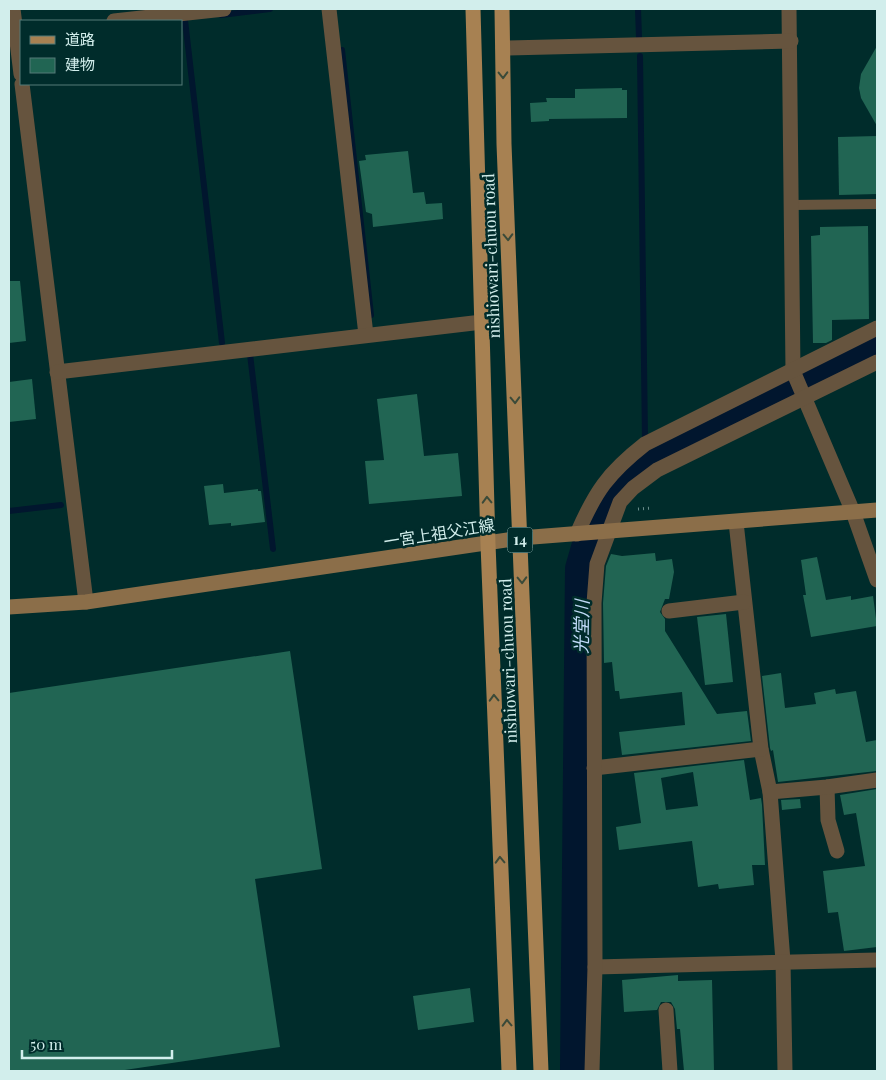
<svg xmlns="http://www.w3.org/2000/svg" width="886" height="1080" viewBox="0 0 886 1080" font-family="'Playfair Display','Noto Sans JP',serif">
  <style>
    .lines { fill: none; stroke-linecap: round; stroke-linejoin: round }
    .stream { stroke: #01162e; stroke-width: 6 }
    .river { stroke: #01162e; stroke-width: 36 }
    .building { fill: #216553; fill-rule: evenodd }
    .path { stroke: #6a8e8c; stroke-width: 3; stroke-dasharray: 1 4; stroke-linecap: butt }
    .lane { stroke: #66543e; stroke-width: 10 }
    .street { stroke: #66543e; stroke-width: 15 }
    .secondary { stroke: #8b6e49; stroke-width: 15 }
    .primary { stroke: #a78152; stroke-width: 15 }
    .oneway { stroke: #3a4a39 }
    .labels { text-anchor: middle; stroke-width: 5; stroke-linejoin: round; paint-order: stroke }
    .shield { fill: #002c2b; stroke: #93b4b2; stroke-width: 1 }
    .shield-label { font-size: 15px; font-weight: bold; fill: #d2eeec }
    .street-label { font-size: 16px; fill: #d2eeec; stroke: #002c2b }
    .water-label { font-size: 18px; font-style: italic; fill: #c1dbf8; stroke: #002c2b }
  </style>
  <rect width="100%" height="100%" fill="#002c2b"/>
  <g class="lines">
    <g class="stream">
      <path d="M 638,9 L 639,37"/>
      <path d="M 221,15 L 270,9"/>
      <path d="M 185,20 L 222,343"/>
      <path d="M 342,50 L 371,315"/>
      <path d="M 640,56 L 645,439"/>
      <path d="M 250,354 L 273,549"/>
      <path d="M 9,511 L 61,505"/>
    </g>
    <path class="river" d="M 578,1071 L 583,569 L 596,524 L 607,501 L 620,482 L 653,458 L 877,346"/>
  </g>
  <g class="building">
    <path d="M 877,46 L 877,126 L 861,98 L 859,88 L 861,74 Z"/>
    <path d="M 622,88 L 622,90 L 627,90 L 627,118 L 549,119 L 549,121 L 531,122 L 530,103 L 547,102 L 546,98 L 575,98 L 575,89 Z"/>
    <path d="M 877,136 L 877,194 L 839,195 L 838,137 Z"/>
    <path d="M 408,151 L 413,193 L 424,192 L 426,204 L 442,203 L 443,219 L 373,227 L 372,214 L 366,212 L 359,161 L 366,160 L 365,155 Z"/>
    <path d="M 868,226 L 869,319 L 832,320 L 832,340 L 826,343 L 813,343 L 811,236 L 820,235 L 820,227 Z"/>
    <path d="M 9,281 L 20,281 L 26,341 L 9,343 Z"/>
    <path d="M 32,379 L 36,419 L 9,422 L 9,382 Z"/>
    <path d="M 417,394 L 424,456 L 458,453 L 462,496 L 369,504 L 365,461 L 384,460 L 377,399 Z"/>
    <path d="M 223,484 L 224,493 L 258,489 L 258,491 L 261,491 L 265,522 L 231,526 L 231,523 L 209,525 L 204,486 Z"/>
    <path d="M 655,553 L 656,561 L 672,559 L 674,572 L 669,599 L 665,599 L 660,612 L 665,619 L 665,631 L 717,714 L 747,711 L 751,741 L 622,755 L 619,732 L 685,725 L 682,692 L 620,699 L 619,691 L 615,691 L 612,662 L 604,663 L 603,603 L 606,566 L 611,554 L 622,556 Z"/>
    <path d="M 817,557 L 826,600 L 851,596 L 851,600 L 873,596 L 877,626 L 811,637 L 803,595 L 806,595 L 801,560 Z"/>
    <path d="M 726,614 L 733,682 L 705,685 L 697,617 Z"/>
    <path d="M 290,651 L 322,869 L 255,879 L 280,1047 L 118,1071 L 9,1071 L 9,693 Z"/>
    <path d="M 781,673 L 785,708 L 816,704 L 814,693 L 835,689 L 836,694 L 856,691 L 866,742 L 877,740 L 877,771 L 778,782 L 773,750 L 771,751 L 770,748 L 762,676 Z"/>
    <path d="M 744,760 L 750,800 L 761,798 L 762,805 L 765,865 L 752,865 L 754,885 L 719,889 L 718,884 L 698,887 L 692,841 L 619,850 L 616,827 L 641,823 L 634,773 ZM 693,772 L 698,806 L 666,810 L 661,778 Z"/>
    <path d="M 877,789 L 877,947 L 844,951 L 838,912 L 828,913 L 823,871 L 865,866 L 856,813 L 844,815 L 840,795 Z"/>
    <path d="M 800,799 L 801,808 L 782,810 L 781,800 Z"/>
    <path d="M 678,975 L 678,981 L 712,980 L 714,1071 L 684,1071 L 680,1029 L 677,1029 L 675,1009 L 671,1002 L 661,1002 L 657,1010 L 624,1012 L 622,980 Z"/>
    <path d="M 470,988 L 474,1022 L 418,1030 L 413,996 Z"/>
  </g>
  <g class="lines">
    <path class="path" d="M 638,509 L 652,508"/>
    <path class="lane" d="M 792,205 L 877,204"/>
    <g class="street">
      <path d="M 13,9 L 21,74"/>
      <path d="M 329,9 L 366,335"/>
      <path d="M 789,9 L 793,371 L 853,512 L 877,580"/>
      <path d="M 114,21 L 224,9"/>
      <path d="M 503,48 L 791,41"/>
      <path d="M 22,84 L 86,602"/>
      <path d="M 57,372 L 482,322"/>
      <path d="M 736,522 L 761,749 L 770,792 L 783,961 L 785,1071"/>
      <path d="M 577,534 C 595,492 608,473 645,444 L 877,328"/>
      <path d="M 669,611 L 744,602"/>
      <path d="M 594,768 L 761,749"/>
      <path d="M 827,787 L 828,820 L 837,851"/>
      <path d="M 770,792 L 827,787 L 877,780"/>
      <path d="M 595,967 L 877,960"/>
      <path d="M 666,1010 L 670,1071"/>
      <path d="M 592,1071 L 595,967 L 594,603 L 597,564 L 620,502 L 633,488 L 657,470 L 877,362"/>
    </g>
    <path class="secondary" d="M 9,607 L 86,602 L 520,538 L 877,510"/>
    <g class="primary">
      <path d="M 473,9 L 488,544 L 509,1071"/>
      <path d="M 502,9 L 504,144 L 541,1071"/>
    </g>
  </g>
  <defs><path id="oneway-chevron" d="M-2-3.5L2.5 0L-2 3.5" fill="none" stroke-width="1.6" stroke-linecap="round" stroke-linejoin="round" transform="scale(1.25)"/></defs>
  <g class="oneway">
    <use href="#oneway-chevron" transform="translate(503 75) rotate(89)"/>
    <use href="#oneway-chevron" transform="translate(508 237) rotate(88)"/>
    <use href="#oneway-chevron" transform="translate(515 400) rotate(88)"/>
    <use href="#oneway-chevron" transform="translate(487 500) rotate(-92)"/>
    <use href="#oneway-chevron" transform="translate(522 580) rotate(88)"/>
    <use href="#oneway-chevron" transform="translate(494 698) rotate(-92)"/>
    <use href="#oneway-chevron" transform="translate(500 860) rotate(-92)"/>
    <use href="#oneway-chevron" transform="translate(507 1023) rotate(-92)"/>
  </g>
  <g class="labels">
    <rect class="shield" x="507.5" y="527.5" width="25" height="25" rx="4"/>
    <g class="shield-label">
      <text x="520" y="545">14</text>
    </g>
    <g class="street-label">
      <text transform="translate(491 256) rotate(-92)" y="6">nishiowari-chuou road</text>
      <text transform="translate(439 533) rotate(-9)" y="6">一宮上祖父江線</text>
      <text transform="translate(508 661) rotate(-92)" y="6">nishiowari-chuou road</text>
    </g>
    <g class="water-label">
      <text transform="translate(582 627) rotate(-89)" y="6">光堂川</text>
    </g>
  </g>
  <rect width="886" height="1080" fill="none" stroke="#d2eeec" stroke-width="20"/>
  <rect x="20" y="20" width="162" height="65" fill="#002c2b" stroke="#547a78"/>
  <rect x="30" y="36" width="25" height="8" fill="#a78152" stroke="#547a78"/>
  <text x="65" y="45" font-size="15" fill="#d2eeec">道路</text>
  <rect x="30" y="58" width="25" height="15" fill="#216553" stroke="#547a78"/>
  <text x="65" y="70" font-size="15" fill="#d2eeec">建物</text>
  <path d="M22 1050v8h150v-8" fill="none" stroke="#d2eeec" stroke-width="2.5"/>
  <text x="30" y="1050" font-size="15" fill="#d2eeec" stroke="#002c2b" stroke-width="4" paint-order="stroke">50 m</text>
</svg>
